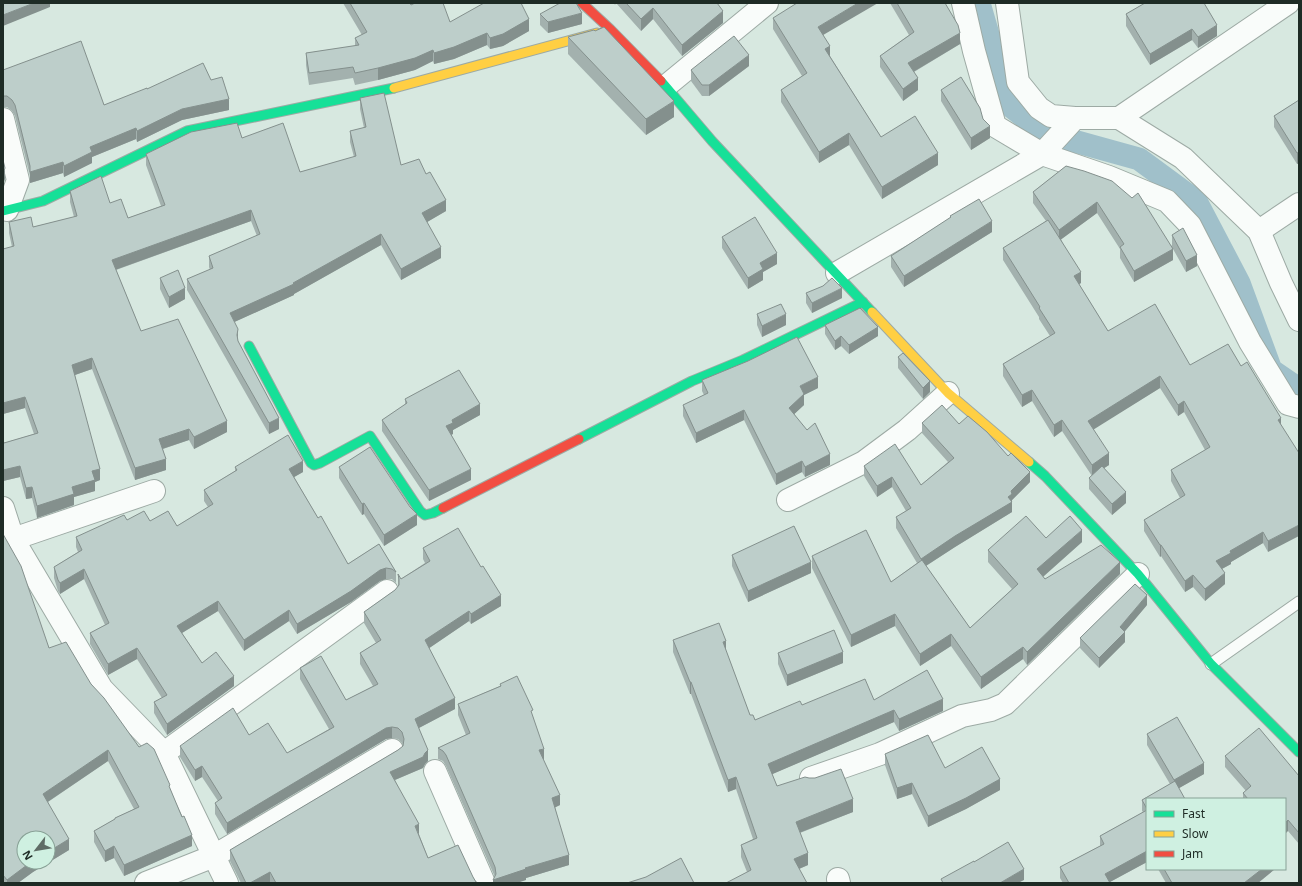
<svg xmlns="http://www.w3.org/2000/svg" width="1302" height="886" viewBox="0 0 1302 886" font-family="'Noto Sans',sans-serif">
  <style>
    .lines { fill: none; stroke-linecap: round; stroke-linejoin: round }
    .canal { stroke: #a0c0ca; stroke-width: 23 }
    .lane-casing { stroke: #9daaa4; stroke-width: 13 }
    .street-casing { stroke: #9daaa4; stroke-width: 24 }
    .fast-casing { stroke: #9daaa4; stroke-width: 11 }
    .slow-casing { stroke: #9daaa4; stroke-width: 11 }
    .jam-casing { stroke: #9daaa4; stroke-width: 11 }
    .lane { stroke: #f9fcfa; stroke-width: 11 }
    .street { stroke: #f9fcfa; stroke-width: 22 }
    .fast { stroke: #16e098; stroke-width: 9 }
    .slow { stroke: #ffcf43; stroke-width: 9 }
    .jam { stroke: #f24e42; stroke-width: 9 }
    .wall { fill: #a3b1ae }
    .shaded-wall { fill: #84908d }
    .building { fill: #bdceca; stroke: #84908d }
  </style>
  <rect width="100%" height="100%" fill="#d7e8e0"/>
  <g class="lines">
    <path class="canal" d="M 979,3 L 1008,104 L 1045,133 L 1139,159 L 1196,201 L 1239,283 L 1271,370 L 1299,389"/>
    <g class="lane-casing">
      <path id="lane" d="M 1211,664 L 1299,602"/>
    </g>
    <g class="street-casing">
      <g id="street">
        <path d="M 963,3 L 974,51 L 995,126 L 1042,154 L 1109,177 L 1167,201 L 1190,225 L 1250,342 L 1288,404 L 1299,407"/>
        <path d="M 1007,3 L 1018,82 L 1039,108 L 1051,116 L 1075,118 L 1119,118 L 1183,158 L 1259,231 L 1281,283 L 1299,320"/>
        <path d="M 666,86 L 767,3"/>
        <path d="M 1119,118 L 1288,3"/>
        <path d="M 3,119 L 18,180 L 7,210"/>
        <path d="M 1259,231 L 1299,204"/>
        <path d="M 837,273 L 1042,154 L 1075,118"/>
        <path d="M 788,500 L 864,462 L 907,430 L 948,393"/>
        <path d="M 3,508 L 13,539 L 102,689 L 164,753 L 227,883"/>
        <path d="M 13,539 L 154,491"/>
        <path d="M 164,753 L 387,591"/>
        <path d="M 435,771 L 484,883"/>
        <path d="M 811,778 L 880,754 L 962,716 L 991,710 L 1005,704 L 1138,574"/>
        <path d="M 838,879 L 839,883"/>
        <path d="M 146,883 L 214,856 L 392,750"/>
      </g>
    </g>
    <g class="fast-casing">
      <g id="fast">
        <path d="M 661,81 L 712,141 L 872,312"/>
        <path d="M 3,211 L 43,201 L 187,131 L 394,88"/>
        <path d="M 249,346 L 311,463 L 314,465 L 320,463 L 370,436 L 420,511 L 425,515 L 433,513 L 443,508"/>
        <path d="M 579,439 L 692,381 L 743,360 L 863,302"/>
        <path d="M 1029,462 L 1045,476 L 1138,574 L 1211,664 L 1299,752"/>
      </g>
    </g>
    <g class="slow-casing">
      <g id="slow">
        <path d="M 394,88 L 597,33"/>
        <path d="M 872,312 L 948,393 L 1029,462"/>
      </g>
    </g>
    <g class="jam-casing">
      <g id="jam">
        <path d="M 582,3 L 610,29 L 661,81"/>
        <path d="M 443,508 L 579,439"/>
      </g>
    </g>
    <use href="#lane" class="lane"/>
    <use href="#street" class="street"/>
    <use href="#fast" class="fast"/>
    <use href="#slow" class="slow"/>
    <use href="#jam" class="jam"/>
  </g>
  <g class="wall">
    <path d="M 343,3 L 410,3 L 411,5 L 450,22 L 529,31 L 503,46 L 490,49 L 487,45 L 454,59 L 434,64 L 433,61 L 415,70 L 378,80 L 355,85 L 353,78 L 309,85 L 306,65 L 306,53 L 355,46 L 355,38 L 362,35 Z"/>
    <path d="M 614,3 L 717,3 L 723,23 L 682,56 L 653,19 L 641,31 L 616,3 L 615,5 Z"/>
    <path d="M 890,3 L 945,3 L 960,44 L 914,72 L 918,90 L 903,101 L 880,67 L 880,56 L 909,35 Z"/>
    <path d="M 1145,3 L 1217,36 L 1198,48 L 1192,40 L 1150,65 L 1126,26 L 1126,14 Z"/>
    <path d="M 540,14 L 582,24 L 548,33 L 540,25 Z"/>
    <path d="M 773,18 L 823,35 L 830,56 L 881,137 L 938,165 L 882,199 L 849,145 L 819,163 L 781,102 L 781,90 L 802,76 L 773,29 Z"/>
    <path d="M 568,37 L 674,117 L 646,135 L 568,54 Z"/>
    <path d="M 749,66 L 709,96 L 702,96 L 691,81 L 691,70 Z"/>
    <path d="M 3,70 L 104,105 L 147,89 L 211,80 L 229,110 L 182,120 L 137,142 L 136,139 L 92,157 L 92,163 L 64,177 L 63,173 L 30,183 L 30,176 L 15,116 L 12,111 L 7,107 L 3,107 Z"/>
    <path d="M 941,90 L 983,119 L 990,138 L 971,150 L 941,101 Z"/>
    <path d="M 360,98 L 401,165 L 446,211 L 427,222 L 441,258 L 401,280 L 381,245 L 294,294 L 294,295 L 234,322 L 238,341 L 279,429 L 269,434 L 187,290 L 187,279 L 210,270 L 209,267 L 209,256 L 257,236 L 251,221 L 116,270 L 141,331 L 227,432 L 194,449 L 189,440 L 163,449 L 166,470 L 135,480 L 92,369 L 75,375 L 100,480 L 95,482 L 95,491 L 74,497 L 74,505 L 37,518 L 32,498 L 26,499 L 20,477 L 3,481 L 3,440 L 4,443 L 34,434 L 25,408 L 3,414 L 3,249 L 12,247 L 9,233 L 9,222 L 33,227 L 74,217 L 70,202 L 70,191 L 110,203 L 128,218 L 161,206 L 146,165 L 146,154 L 242,138 L 300,172 L 354,157 L 350,142 L 350,131 L 364,128 L 360,109 Z"/>
    <path d="M 1299,100 L 1299,163 L 1297,164 L 1274,127 L 1274,116 Z"/>
    <path d="M 1066,166 L 1172,246 L 1172,235 L 1197,266 L 1186,272 L 1173,249 L 1173,260 L 1134,282 L 1120,258 L 1120,249 L 1097,213 L 1061,239 L 1081,283 L 1079,284 L 1108,331 L 1190,365 L 1241,366 L 1281,418 L 1268,552 L 1263,543 L 1231,562 L 1231,564 L 1222,569 L 1225,584 L 1205,601 L 1193,587 L 1185,592 L 1161,556 L 1160,557 L 1144,531 L 1144,520 L 1180,498 L 1171,481 L 1171,470 L 1205,450 L 1184,412 L 1178,416 L 1160,388 L 1093,429 L 1109,465 L 1104,468 L 1126,503 L 1112,515 L 1089,489 L 1089,478 L 1092,476 L 1062,431 L 1054,437 L 1032,401 L 1022,407 L 1003,376 L 1003,364 L 1050,336 L 1039,319 L 1039,317 L 1003,260 L 1003,248 L 1046,221 L 1033,203 L 1033,192 Z"/>
    <path d="M 950,216 L 992,232 L 904,287 L 891,267 L 891,256 L 950,218 Z"/>
    <path d="M 722,237 L 777,264 L 763,272 L 763,280 L 748,289 L 722,248 Z"/>
    <path d="M 160,278 L 185,299 L 169,308 L 160,289 Z"/>
    <path d="M 806,293 L 842,298 L 812,313 L 806,303 Z"/>
    <path d="M 757,314 L 786,325 L 762,337 L 757,325 Z"/>
    <path d="M 825,325 L 878,336 L 849,354 L 841,346 L 835,350 L 825,334 Z"/>
    <path d="M 898,357 L 930,392 L 923,399 L 898,368 Z"/>
    <path d="M 702,380 L 818,388 L 804,395 L 804,405 L 794,414 L 830,465 L 805,477 L 802,472 L 776,485 L 744,420 L 696,443 L 683,416 L 683,405 L 704,395 L 702,391 Z"/>
    <path d="M 405,399 L 480,415 L 453,430 L 453,434 L 451,435 L 471,480 L 429,501 L 382,431 L 382,420 L 405,405 Z"/>
    <path d="M 922,423 L 959,424 L 1030,482 L 1012,500 L 1012,512 L 955,547 L 926,566 L 970,628 L 1012,589 L 988,562 L 988,550 L 1046,538 L 1082,542 L 1043,577 L 1045,579 L 1120,574 L 1027,665 L 1023,659 L 981,689 L 951,646 L 920,666 L 895,626 L 851,647 L 812,568 L 812,556 L 891,582 L 917,563 L 896,528 L 896,517 L 906,511 L 892,487 L 877,497 L 864,476 L 864,466 L 921,485 L 948,462 L 922,433 Z"/>
    <path d="M 235,467 L 303,472 L 294,477 L 318,518 L 348,564 L 379,544 L 396,572 L 396,583 L 392,579 L 386,579 L 380,581 L 351,602 L 297,634 L 289,621 L 244,651 L 218,611 L 182,633 L 202,663 L 234,686 L 167,735 L 154,713 L 154,702 L 162,698 L 137,659 L 108,675 L 90,644 L 90,633 L 105,625 L 84,579 L 60,594 L 58,591 L 54,578 L 54,567 L 78,552 L 76,547 L 76,537 L 127,520 L 177,526 L 208,507 L 204,501 L 204,490 L 235,471 Z"/>
    <path d="M 339,467 L 417,525 L 384,546 L 364,514 L 362,515 L 339,478 Z"/>
    <path d="M 3,534 L 49,648 L 91,684 L 139,747 L 170,789 L 192,846 L 124,876 L 114,858 L 105,862 L 94,842 L 94,831 L 115,819 L 115,818 L 134,809 L 108,761 L 48,802 L 69,850 L 33,872 L 18,883 L 3,883 Z"/>
    <path d="M 423,548 L 501,606 L 471,624 L 469,621 L 429,648 L 455,709 L 419,728 L 428,761 L 425,764 L 423,768 L 395,780 L 419,834 L 428,858 L 473,877 L 476,882 L 479,883 L 241,883 L 230,861 L 230,850 L 398,750 L 403,746 L 402,743 L 398,739 L 392,738 L 386,739 L 227,834 L 215,814 L 215,803 L 218,801 L 202,777 L 195,781 L 180,757 L 180,746 L 249,735 L 287,753 L 329,729 L 300,679 L 300,668 L 346,700 L 373,686 L 360,664 L 360,653 L 376,643 L 364,623 L 364,612 L 395,590 L 398,586 L 398,574 L 401,579 L 425,563 L 423,559 Z"/>
    <path d="M 732,555 L 811,573 L 748,602 L 732,566 Z"/>
    <path d="M 1147,605 L 1125,631 L 1125,642 L 1099,668 L 1080,648 L 1080,638 Z"/>
    <path d="M 673,640 L 726,652 L 750,715 L 755,720 L 802,705 L 874,700 L 943,711 L 899,731 L 894,722 L 772,774 L 777,786 L 853,812 L 800,833 L 808,865 L 799,869 L 747,872 L 741,857 L 741,845 L 753,839 L 736,789 L 728,792 L 691,694 L 690,694 L 673,652 Z"/>
    <path d="M 778,653 L 843,663 L 787,686 L 778,664 Z"/>
    <path d="M 500,684 L 533,717 L 543,760 L 560,805 L 555,807 L 569,865 L 526,878 L 526,880 L 493,883 L 495,877 L 446,766 L 443,761 L 438,759 L 438,748 L 466,735 L 458,715 L 458,704 L 500,686 Z"/>
    <path d="M 1147,734 L 1204,774 L 1179,788 L 1147,799 L 1147,862 L 1110,882 L 1110,883 L 1063,883 L 1060,878 L 1060,867 L 1100,846 L 1100,836 L 1143,812 L 1142,811 L 1142,800 L 1170,784 L 1147,745 Z"/>
    <path d="M 885,754 L 1000,790 L 966,809 L 928,827 L 912,794 L 897,799 L 885,765 Z"/>
    <path d="M 1225,756 L 1299,776 L 1299,844 L 1288,831 L 1285,799 L 1243,799 L 1243,793 L 1246,791 L 1225,767 Z"/>
    <path d="M 1158,869 L 1275,869 L 1258,883 L 1166,883 Z"/>
  </g>
  <g class="shaded-wall">
    <path d="M 34,3 L 50,3 L 50,7 L 3,26 L 3,15 Z"/>
    <path d="M 858,3 L 878,3 L 818,38 L 818,27 Z"/>
    <path d="M 653,8 L 653,19 L 641,31 L 641,19 Z"/>
    <path d="M 723,11 L 723,23 L 682,56 L 682,45 Z"/>
    <path d="M 582,13 L 582,24 L 548,33 L 548,22 Z"/>
    <path d="M 529,19 L 529,31 L 503,46 L 490,49 L 490,38 Z"/>
    <path d="M 1217,25 L 1217,36 L 1198,48 L 1198,37 Z"/>
    <path d="M 1192,29 L 1192,40 L 1150,65 L 1150,54 Z"/>
    <path d="M 487,33 L 487,45 L 454,59 L 434,64 L 434,53 Z"/>
    <path d="M 960,33 L 960,44 L 908,75 L 908,63 Z"/>
    <path d="M 830,46 L 830,58 L 825,49 Z"/>
    <path d="M 433,50 L 433,61 L 415,70 L 378,80 L 378,68 Z"/>
    <path d="M 749,55 L 749,66 L 709,96 L 709,85 Z"/>
    <path d="M 918,78 L 918,90 L 903,101 L 903,89 Z"/>
    <path d="M 229,99 L 229,110 L 182,120 L 137,142 L 137,131 L 182,109 Z"/>
    <path d="M 674,101 L 674,117 L 646,135 L 646,119 Z"/>
    <path d="M 990,126 L 990,138 L 971,150 L 971,138 Z"/>
    <path d="M 136,128 L 136,139 L 92,157 L 92,163 L 64,177 L 64,166 L 90,147 Z"/>
    <path d="M 849,133 L 849,145 L 819,163 L 819,152 Z"/>
    <path d="M 1299,152 L 1299,163 L 1297,164 L 1297,153 Z"/>
    <path d="M 938,153 L 938,165 L 882,199 L 882,187 Z"/>
    <path d="M 63,162 L 63,173 L 30,183 L 30,172 Z"/>
    <path d="M 5,168 L 5,179 L 3,185 L 3,174 Z"/>
    <path d="M 446,200 L 446,211 L 422,225 L 422,213 Z"/>
    <path d="M 1097,202 L 1097,213 L 1059,241 L 1059,230 Z"/>
    <path d="M 251,210 L 251,221 L 112,271 L 112,260 Z"/>
    <path d="M 992,221 L 992,232 L 904,287 L 904,276 Z"/>
    <path d="M 381,234 L 381,245 L 294,294 L 294,295 L 230,324 L 230,313 L 293,283 Z"/>
    <path d="M 441,247 L 441,258 L 401,280 L 401,269 Z"/>
    <path d="M 1173,249 L 1173,260 L 1134,282 L 1134,271 Z"/>
    <path d="M 777,253 L 777,264 L 763,272 L 763,280 L 748,289 L 748,278 L 760,263 Z"/>
    <path d="M 1197,255 L 1197,266 L 1186,272 L 1186,261 Z"/>
    <path d="M 1081,272 L 1081,283 L 1074,287 L 1074,276 Z"/>
    <path d="M 185,288 L 185,299 L 169,308 L 169,297 Z"/>
    <path d="M 842,288 L 842,298 L 812,313 L 812,303 Z"/>
    <path d="M 786,314 L 786,325 L 762,337 L 762,326 Z"/>
    <path d="M 878,327 L 878,336 L 849,354 L 849,345 Z"/>
    <path d="M 238,329 L 238,341 L 237,335 Z"/>
    <path d="M 841,336 L 841,346 L 835,350 L 835,341 Z"/>
    <path d="M 92,358 L 92,369 L 72,376 L 72,365 Z"/>
    <path d="M 1160,376 L 1160,388 L 1088,433 L 1088,421 Z"/>
    <path d="M 818,377 L 818,388 L 804,395 L 804,405 L 789,419 L 789,408 L 800,386 Z"/>
    <path d="M 930,381 L 930,392 L 923,399 L 923,388 Z"/>
    <path d="M 1032,390 L 1032,401 L 1022,407 L 1022,395 Z"/>
    <path d="M 25,397 L 25,408 L 3,414 L 3,403 Z"/>
    <path d="M 1184,401 L 1184,412 L 1178,416 L 1178,405 Z"/>
    <path d="M 480,404 L 480,415 L 453,430 L 453,434 L 446,437 L 446,426 L 452,420 Z"/>
    <path d="M 744,410 L 744,420 L 696,443 L 696,433 Z"/>
    <path d="M 279,418 L 279,429 L 269,434 L 269,423 Z"/>
    <path d="M 1281,418 L 1281,429 L 1278,420 Z"/>
    <path d="M 1062,420 L 1062,431 L 1054,437 L 1054,425 Z"/>
    <path d="M 227,421 L 227,432 L 194,449 L 194,437 Z"/>
    <path d="M 189,429 L 189,440 L 159,450 L 159,439 Z"/>
    <path d="M 1109,453 L 1109,465 L 1092,476 L 1092,465 Z"/>
    <path d="M 830,454 L 830,465 L 805,477 L 805,467 Z"/>
    <path d="M 166,459 L 166,470 L 135,480 L 135,468 Z"/>
    <path d="M 303,461 L 303,472 L 289,480 L 289,469 Z"/>
    <path d="M 802,461 L 802,472 L 776,485 L 776,474 Z"/>
    <path d="M 20,466 L 20,477 L 3,481 L 3,470 Z"/>
    <path d="M 100,469 L 100,480 L 95,482 L 95,491 L 74,497 L 74,505 L 37,518 L 37,506 L 72,487 L 92,471 Z"/>
    <path d="M 471,469 L 471,480 L 429,501 L 429,490 Z"/>
    <path d="M 1030,472 L 1030,482 L 1012,500 L 1012,512 L 955,547 L 921,569 L 921,559 L 1008,497 L 1011,491 Z"/>
    <path d="M 892,477 L 892,487 L 877,497 L 877,486 Z"/>
    <path d="M 32,487 L 32,498 L 26,499 L 26,488 Z"/>
    <path d="M 1126,492 L 1126,503 L 1112,515 L 1112,504 Z"/>
    <path d="M 364,503 L 364,514 L 362,515 L 362,504 Z"/>
    <path d="M 417,514 L 417,525 L 384,546 L 384,535 Z"/>
    <path d="M 1299,525 L 1299,536 L 1268,552 L 1268,541 Z"/>
    <path d="M 1082,530 L 1082,542 L 1037,582 L 1037,569 Z"/>
    <path d="M 1263,532 L 1263,543 L 1231,562 L 1231,564 L 1216,572 L 1216,561 L 1230,551 Z"/>
    <path d="M 1160,545 L 1161,545 L 1161,556 L 1160,557 Z"/>
    <path d="M 811,562 L 811,573 L 748,602 L 748,591 Z"/>
    <path d="M 1120,562 L 1120,574 L 1027,665 L 1027,652 Z"/>
    <path d="M 386,568 L 386,579 L 380,581 L 351,602 L 297,634 L 297,624 L 380,570 Z"/>
    <path d="M 84,569 L 84,579 L 60,594 L 60,583 Z"/>
    <path d="M 1225,573 L 1225,584 L 1205,601 L 1205,589 Z"/>
    <path d="M 1193,575 L 1193,587 L 1185,592 L 1185,581 Z"/>
    <path d="M 501,595 L 501,606 L 471,624 L 471,614 Z"/>
    <path d="M 1147,595 L 1147,605 L 1120,637 L 1125,632 L 1125,642 L 1099,668 L 1099,658 L 1120,627 Z"/>
    <path d="M 218,601 L 218,611 L 177,636 L 177,626 Z"/>
    <path d="M 289,610 L 289,621 L 244,651 L 244,640 Z"/>
    <path d="M 469,611 L 469,621 L 425,651 L 425,640 Z"/>
    <path d="M 895,614 L 895,626 L 851,647 L 851,635 Z"/>
    <path d="M 951,634 L 951,646 L 920,666 L 920,654 Z"/>
    <path d="M 726,641 L 726,653 L 723,642 Z"/>
    <path d="M 1023,647 L 1023,659 L 981,689 L 981,677 Z"/>
    <path d="M 137,648 L 137,659 L 108,675 L 108,664 Z"/>
    <path d="M 843,652 L 843,663 L 787,686 L 787,675 Z"/>
    <path d="M 234,676 L 234,686 L 167,735 L 167,724 Z"/>
    <rect x="690" y="682" width="1" height="12"/>
    <path d="M 455,698 L 455,709 L 415,730 L 415,719 Z"/>
    <path d="M 943,699 L 943,711 L 899,731 L 899,719 Z"/>
    <path d="M 894,710 L 894,722 L 768,776 L 768,764 Z"/>
    <path d="M 392,727 L 392,738 L 386,739 L 227,834 L 227,823 L 386,728 Z"/>
    <path d="M 544,749 L 544,759 L 539,761 L 539,750 Z"/>
    <path d="M 108,750 L 108,761 L 43,805 L 43,794 Z"/>
    <path d="M 428,750 L 428,761 L 425,764 L 423,768 L 390,782 L 390,772 L 425,753 Z"/>
    <path d="M 1204,763 L 1204,774 L 1174,791 L 1174,780 Z"/>
    <path d="M 202,766 L 202,777 L 195,781 L 195,770 Z"/>
    <path d="M 736,777 L 736,789 L 728,792 L 728,780 Z"/>
    <path d="M 1000,779 L 1000,790 L 966,809 L 928,827 L 928,816 Z"/>
    <path d="M 912,783 L 912,794 L 897,799 L 897,788 Z"/>
    <path d="M 560,795 L 560,805 L 552,809 L 552,798 Z"/>
    <path d="M 853,799 L 853,812 L 796,834 L 796,822 Z"/>
    <path d="M 1288,820 L 1288,831 L 1285,834 L 1285,823 Z"/>
    <path d="M 419,824 L 419,835 L 415,826 Z"/>
    <path d="M 192,835 L 192,846 L 124,876 L 124,865 Z"/>
    <path d="M 69,839 L 69,850 L 33,872 L 18,883 L 7,883 L 7,880 L 31,862 L 48,862 L 48,852 Z"/>
    <path d="M 114,846 L 114,858 L 105,862 L 105,851 Z"/>
    <path d="M 1147,851 L 1147,862 L 1108,883 L 1105,874 Z"/>
    <path d="M 808,853 L 808,865 L 794,871 L 794,859 Z"/>
    <path d="M 569,855 L 569,865 L 526,878 L 526,880 L 517,883 L 493,883 L 493,880 L 525,868 Z"/>
    <path d="M 1024,869 L 1024,880 L 1018,883 L 1000,883 Z"/>
    <path d="M 1262,869 L 1275,869 L 1258,883 L 1244,883 Z"/>
    <path d="M 270,872 L 270,883 L 250,883 Z"/>
  </g>
  <g class="building">
    <path d="M 3,3 L 34,3 L 3,15 Z"/>
    <path d="M 350,3 L 410,3 L 411,5 L 415,3 L 443,3 L 450,22 L 484,3 L 521,3 L 529,19 L 503,34 L 490,38 L 487,33 L 454,47 L 434,53 L 433,50 L 415,58 L 378,68 L 355,73 L 353,67 L 309,73 L 306,53 L 359,45 L 355,38 L 367,32 Z"/>
    <path d="M 560,3 L 576,3 L 582,13 L 548,22 L 540,14 Z"/>
    <path d="M 626,3 L 717,3 L 723,11 L 682,45 L 653,8 L 641,19 Z"/>
    <path d="M 797,3 L 858,3 L 818,27 L 830,46 L 825,49 L 881,137 L 915,116 L 938,153 L 882,187 L 849,133 L 819,152 L 781,90 L 807,73 L 773,18 Z"/>
    <path d="M 897,3 L 945,3 L 958,25 L 960,33 L 908,63 L 918,78 L 903,89 L 880,56 L 914,32 Z"/>
    <path d="M 1145,3 L 1204,3 L 1217,25 L 1198,37 L 1192,29 L 1150,54 L 1126,14 Z"/>
    <path d="M 604,27 L 674,101 L 646,119 L 568,37 L 594,30 L 595,31 Z"/>
    <path d="M 734,36 L 749,55 L 709,85 L 702,85 L 691,70 Z"/>
    <path d="M 81,41 L 104,105 L 147,88 L 147,89 L 203,63 L 211,80 L 222,77 L 229,99 L 182,109 L 137,131 L 136,128 L 90,147 L 92,152 L 64,166 L 63,162 L 30,172 L 30,166 L 15,105 L 12,100 L 7,96 L 3,96 L 3,70 Z"/>
    <path d="M 961,77 L 980,108 L 983,119 L 990,126 L 971,138 L 941,90 Z"/>
    <path d="M 384,93 L 401,165 L 419,159 L 426,174 L 430,172 L 446,200 L 422,213 L 441,247 L 401,269 L 381,234 L 293,283 L 294,284 L 230,313 L 238,329 L 237,335 L 238,341 L 279,418 L 269,423 L 187,279 L 213,268 L 209,256 L 260,234 L 251,210 L 112,260 L 141,331 L 178,319 L 227,421 L 194,437 L 189,429 L 159,439 L 166,459 L 135,468 L 92,358 L 72,365 L 100,469 L 92,471 L 95,480 L 72,487 L 74,494 L 37,506 L 32,487 L 26,488 L 20,466 L 3,470 L 3,440 L 4,443 L 38,433 L 25,397 L 3,403 L 3,249 L 14,246 L 9,222 L 31,217 L 33,227 L 77,216 L 70,191 L 101,176 L 110,203 L 121,199 L 128,218 L 165,205 L 146,154 L 191,132 L 237,123 L 242,138 L 283,123 L 300,172 L 356,156 L 350,131 L 366,127 L 360,98 Z"/>
    <path d="M 1299,100 L 1299,152 L 1297,153 L 1274,116 Z"/>
    <path d="M 3,160 L 5,168 L 3,174 Z"/>
    <path d="M 1066,166 L 1084,171 L 1112,181 L 1132,198 L 1138,193 L 1173,249 L 1134,271 L 1120,247 L 1124,244 L 1097,202 L 1059,230 L 1033,192 Z"/>
    <path d="M 979,199 L 992,221 L 904,276 L 891,256 L 951,217 L 950,216 Z"/>
    <path d="M 755,217 L 777,253 L 760,263 L 763,269 L 748,278 L 722,237 Z"/>
    <path d="M 1048,220 L 1081,272 L 1074,276 L 1108,331 L 1155,304 L 1190,365 L 1228,344 L 1241,366 L 1247,362 L 1281,418 L 1278,420 L 1299,453 L 1299,525 L 1268,541 L 1263,532 L 1230,551 L 1231,553 L 1216,561 L 1225,573 L 1205,589 L 1193,575 L 1185,581 L 1161,545 L 1160,545 L 1144,520 L 1185,495 L 1171,470 L 1210,447 L 1184,401 L 1178,405 L 1160,376 L 1088,421 L 1109,453 L 1092,465 L 1062,420 L 1054,425 L 1032,390 L 1022,395 L 1003,364 L 1055,333 L 1039,308 L 1040,307 L 1003,248 Z"/>
    <path d="M 1183,228 L 1197,255 L 1186,261 L 1172,235 Z"/>
    <path d="M 178,270 L 185,288 L 169,297 L 160,278 Z"/>
    <path d="M 832,278 L 842,288 L 812,303 L 806,293 L 823,286 Z"/>
    <path d="M 781,304 L 786,314 L 762,326 L 757,314 Z"/>
    <path d="M 860,308 L 878,327 L 849,345 L 841,336 L 835,341 L 825,325 Z"/>
    <path d="M 797,337 L 818,377 L 800,386 L 804,394 L 789,408 L 807,430 L 815,423 L 830,454 L 805,467 L 802,461 L 776,474 L 744,410 L 696,433 L 683,405 L 708,393 L 702,380 L 748,361 Z"/>
    <path d="M 903,353 L 930,381 L 923,388 L 898,357 Z"/>
    <path d="M 459,370 L 480,404 L 452,420 L 453,423 L 446,426 L 471,469 L 429,490 L 382,420 L 407,403 L 405,399 Z"/>
    <path d="M 942,405 L 959,424 L 968,416 L 987,432 L 1008,456 L 1011,453 L 1030,472 L 1011,491 L 1012,494 L 1008,497 L 1012,502 L 955,536 L 921,559 L 896,517 L 911,508 L 892,477 L 877,486 L 864,466 L 895,444 L 921,485 L 954,458 L 922,423 Z"/>
    <path d="M 288,435 L 303,461 L 289,469 L 318,518 L 321,516 L 348,564 L 379,544 L 396,572 L 392,569 L 386,568 L 380,570 L 351,591 L 297,624 L 289,610 L 244,640 L 218,601 L 177,626 L 202,663 L 216,652 L 234,676 L 167,724 L 154,702 L 167,695 L 137,648 L 108,664 L 90,633 L 109,623 L 84,569 L 60,583 L 58,580 L 54,567 L 82,550 L 76,537 L 124,515 L 127,520 L 144,511 L 150,521 L 168,511 L 177,526 L 213,504 L 204,490 L 237,470 L 235,467 Z"/>
    <path d="M 370,447 L 410,507 L 417,514 L 384,535 L 364,503 L 362,504 L 339,467 Z"/>
    <path d="M 1102,466 L 1126,492 L 1112,504 L 1089,478 Z"/>
    <path d="M 1026,516 L 1046,538 L 1070,516 L 1082,530 L 1037,569 L 1045,579 L 1101,545 L 1120,562 L 1027,652 L 1023,647 L 981,677 L 951,634 L 920,654 L 895,614 L 851,635 L 812,556 L 866,530 L 891,582 L 922,560 L 970,628 L 1018,584 L 988,550 Z"/>
    <path d="M 794,526 L 811,562 L 748,591 L 732,555 Z"/>
    <path d="M 458,528 L 481,567 L 483,566 L 501,595 L 471,614 L 469,611 L 425,640 L 455,698 L 415,719 L 428,750 L 425,753 L 423,757 L 390,772 L 419,824 L 415,826 L 428,858 L 458,845 L 473,877 L 476,882 L 479,883 L 276,883 L 270,872 L 250,883 L 246,883 L 230,850 L 398,750 L 403,746 L 404,739 L 402,732 L 398,728 L 392,727 L 386,728 L 227,823 L 215,803 L 222,798 L 202,766 L 195,770 L 180,746 L 233,708 L 249,735 L 268,723 L 287,753 L 334,727 L 300,668 L 321,656 L 346,700 L 378,684 L 360,653 L 381,640 L 364,612 L 395,590 L 399,585 L 399,579 L 398,574 L 401,579 L 430,561 L 423,548 Z"/>
    <path d="M 3,534 L 21,566 L 49,648 L 66,642 L 91,684 L 104,698 L 139,747 L 147,743 L 154,749 L 170,785 L 169,786 L 182,817 L 184,816 L 192,835 L 124,865 L 114,846 L 105,851 L 94,831 L 115,819 L 115,818 L 139,807 L 108,750 L 43,794 L 69,839 L 48,852 L 48,838 L 24,838 L 24,862 L 31,862 L 7,880 L 3,875 Z"/>
    <path d="M 1135,584 L 1147,595 L 1120,627 L 1125,632 L 1099,658 L 1080,638 Z"/>
    <path d="M 719,623 L 726,641 L 723,642 L 750,715 L 753,715 L 755,720 L 800,701 L 802,705 L 865,679 L 874,700 L 927,670 L 943,699 L 899,719 L 894,710 L 768,764 L 777,786 L 805,777 L 809,778 L 815,778 L 841,769 L 853,799 L 796,822 L 808,853 L 794,859 L 807,883 L 726,883 L 751,870 L 741,845 L 757,838 L 736,777 L 728,780 L 691,682 L 690,682 L 673,640 Z"/>
    <path d="M 834,630 L 843,652 L 787,675 L 778,653 Z"/>
    <path d="M 517,676 L 533,710 L 531,711 L 544,749 L 539,750 L 560,795 L 552,798 L 569,855 L 525,868 L 526,869 L 493,880 L 496,874 L 495,867 L 446,755 L 443,751 L 438,748 L 470,733 L 458,704 L 501,686 L 500,684 Z"/>
    <path d="M 1177,717 L 1204,763 L 1174,780 L 1147,734 Z"/>
    <path d="M 1259,728 L 1299,776 L 1299,833 L 1288,820 L 1285,823 L 1285,799 L 1248,799 L 1243,793 L 1251,786 L 1225,756 Z"/>
    <path d="M 928,735 L 945,768 L 982,747 L 1000,779 L 966,798 L 928,816 L 912,783 L 897,788 L 885,754 Z"/>
    <path d="M 1175,781 L 1185,799 L 1147,799 L 1147,809 L 1142,800 Z"/>
    <path d="M 1147,810 L 1147,851 L 1105,874 L 1110,883 L 1069,883 L 1060,867 L 1104,844 L 1100,836 Z"/>
    <path d="M 1008,842 L 1024,869 L 1000,883 L 943,883 L 941,879 L 974,861 L 974,862 Z"/>
    <path d="M 681,858 L 694,883 L 627,883 L 646,877 Z"/>
    <path d="M 1164,869 L 1262,869 L 1244,883 L 1172,883 Z"/>
  </g>
  <rect width="1302" height="886" fill="none" stroke="#1e2b25" stroke-width="8"/>
  <rect x="1146" y="798" width="140" height="72" fill="#cff0e1" stroke="#88a196"/>
  <rect x="1154" y="811" width="20" height="6" fill="#16e098" stroke="#88a196"/>
  <text x="1182" y="818" font-size="12" fill="#1e2b25">Fast</text>
  <rect x="1154" y="831" width="20" height="6" fill="#ffcf43" stroke="#88a196"/>
  <text x="1182" y="838" font-size="12" fill="#1e2b25">Slow</text>
  <rect x="1154" y="851" width="20" height="6" fill="#f24e42" stroke="#88a196"/>
  <text x="1182" y="858" font-size="12" fill="#1e2b25">Jam</text>
  <g transform="translate(36 850) rotate(239)"><circle r="19" fill="#cff0e1" stroke="#88a196"/>
  <path d="M0-3L7 15L0 10L-7 15Z" fill="#5f6d66"/>
  <text y="-6" font-size="11" font-weight="bold" text-anchor="middle" fill="#1e2b25">N</text>
  </g>
</svg>
